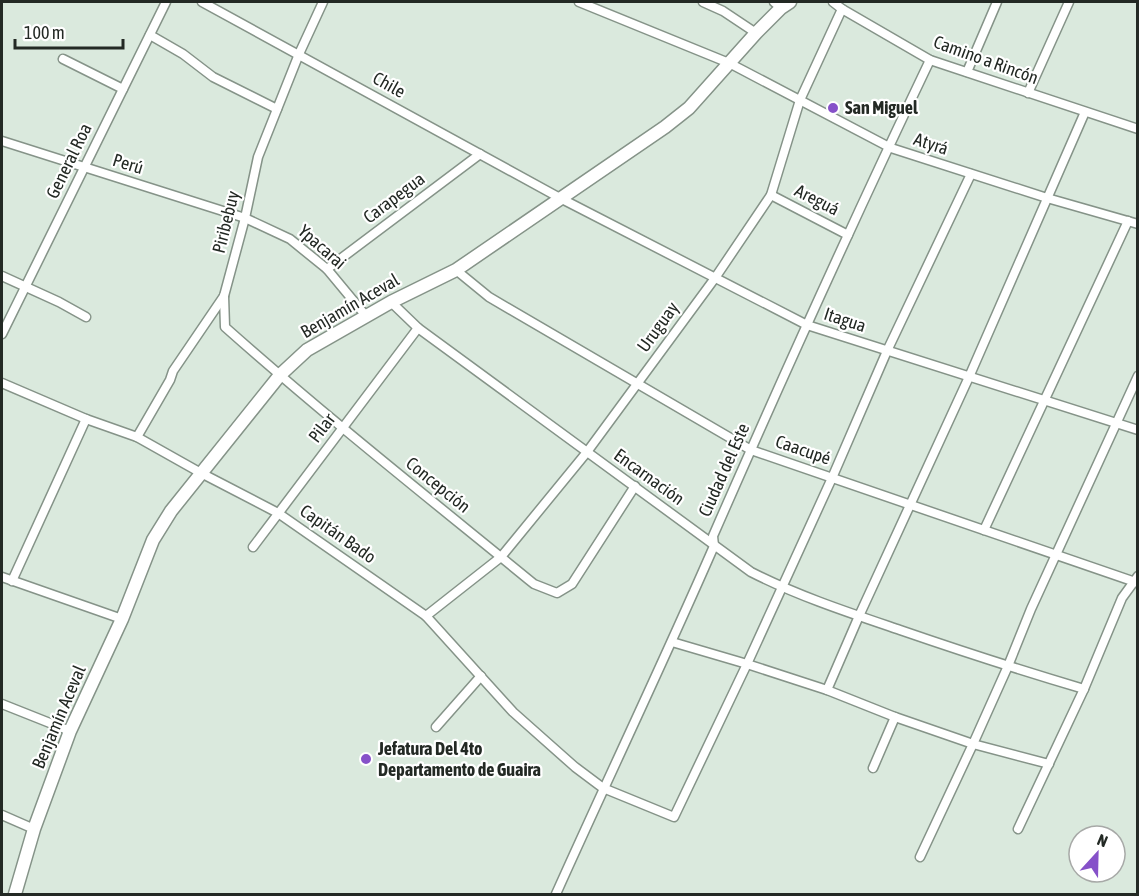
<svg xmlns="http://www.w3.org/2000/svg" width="1139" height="896" viewBox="0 0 1139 896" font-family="'Asap Condensed',sans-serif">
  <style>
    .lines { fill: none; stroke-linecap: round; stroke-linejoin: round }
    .street-casing { stroke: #859388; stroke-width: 11 }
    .secondary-casing { stroke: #859388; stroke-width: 15 }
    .street { stroke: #fff; stroke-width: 8 }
    .secondary { stroke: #fff; stroke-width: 12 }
    .poi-dot { fill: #8651c9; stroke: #fff; stroke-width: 2 }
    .labels { text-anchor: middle; stroke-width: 4.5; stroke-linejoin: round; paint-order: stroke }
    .street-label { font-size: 18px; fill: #232924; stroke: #fff }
    .poi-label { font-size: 18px; font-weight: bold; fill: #232924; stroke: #fff; text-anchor: start }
  </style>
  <rect width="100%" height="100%" fill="#dae9dd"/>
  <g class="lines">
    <g class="street-casing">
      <g id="street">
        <path d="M 202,2 L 560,198 L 807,325 L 1138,430"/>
        <path d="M 579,2 L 729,63 L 891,148 L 1047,198 L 1138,224"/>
        <path d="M 703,2 L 723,11 L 756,33"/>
        <path d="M 774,2 L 781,8"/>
        <path d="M 833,2 L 842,9 L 930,60 L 1138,129"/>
        <path d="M 150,35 L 183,54 L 213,77 L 277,109"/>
        <path d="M 63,59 L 123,89"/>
        <path d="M 967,72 L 997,2"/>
        <path d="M 1028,93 L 1069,2"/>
        <path d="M 2,141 L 245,218 L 290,239 L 327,269 L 366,316"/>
        <path d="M 771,195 L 848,235"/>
        <path d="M 327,269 L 480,154"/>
        <path d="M 456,270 L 489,297 L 751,450 L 1138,583"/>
        <path d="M 2,276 L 59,302 L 86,317"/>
        <path d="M 224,296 L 225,327 C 325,416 430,499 534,584 L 557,593 L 572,584 L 635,486"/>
        <path d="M 391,302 L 418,328 L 751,572 C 798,596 850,613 900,630 C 961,651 1023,671 1084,689"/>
        <path d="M 2,334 L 166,2"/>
        <path d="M 2,383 L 86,419 L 137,437 L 201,473 L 278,513 L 426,616 L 513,712 L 575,767 L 603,788 L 674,817 L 747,664 L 832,478 L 887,351 L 971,174"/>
        <path d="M 137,437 L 170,380 L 173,371 L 224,296 L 245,218 L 258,157 L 299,54 L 323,2"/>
        <path d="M 984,530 L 1128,221"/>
        <path d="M 253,547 L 418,328"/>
        <path d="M 2,577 L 122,619"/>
        <path d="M 12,581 L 86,419"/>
        <path d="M 426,616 L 501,557 L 587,452 L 715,278 L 771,195 L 800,100 L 842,9"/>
        <path d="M 672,642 L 747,664 L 827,690 L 895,717 L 973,744 L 1049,764"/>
        <path d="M 827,690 L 859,616 L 969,377 L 1085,112"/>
        <path d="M 2,704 L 70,731"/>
        <path d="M 436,727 L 481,676"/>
        <path d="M 873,768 L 895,717"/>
        <path d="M 2,815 L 34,829"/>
        <path d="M 1018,829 L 1084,689 L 1122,598 L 1138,576"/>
        <path d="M 920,857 L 973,744 L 1008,666 L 1031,609 L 1138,376"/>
        <path d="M 556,894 C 608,778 663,663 714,546 L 713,536 C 783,376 855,217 930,60"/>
      </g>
    </g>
    <g class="secondary-casing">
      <path id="secondary" d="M 15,894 L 34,829 L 70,731 L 122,619 L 153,540 L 171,511 L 280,375 L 307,350 L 391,302 L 456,270 L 665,127 L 689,108 L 756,33 L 781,8 L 790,2"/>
    </g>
    <use href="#street" class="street"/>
    <use href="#secondary" class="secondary"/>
  </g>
  <g class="poi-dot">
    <circle cx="833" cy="108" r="6"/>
    <circle cx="366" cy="759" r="6"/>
  </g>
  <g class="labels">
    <g class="street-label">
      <text transform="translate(986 60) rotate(20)" y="6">Camino a Rincón</text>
      <text transform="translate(389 85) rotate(29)" y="6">Chile</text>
      <text transform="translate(931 144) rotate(18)" y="6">Atyrá</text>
      <text transform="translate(69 161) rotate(-64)" y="6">General Roa</text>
      <text transform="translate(128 164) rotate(17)" y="6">Perú</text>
      <text transform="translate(394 198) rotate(-37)" y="6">Carapegua</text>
      <text transform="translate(817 200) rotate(27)" y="6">Areguá</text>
      <text transform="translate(226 222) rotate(-76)" y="6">Piribebuy</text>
      <text transform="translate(322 247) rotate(41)" y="6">Ypacarai</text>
      <text transform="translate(350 306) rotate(-30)" y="6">Benjamín Aceval</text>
      <text transform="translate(845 320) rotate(18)" y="6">Itagua</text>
      <text transform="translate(658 327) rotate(-54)" y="6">Uruguay</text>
      <text transform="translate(322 428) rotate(-53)" y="6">Pilar</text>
      <text transform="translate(803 450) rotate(19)" y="6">Caacupé</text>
      <text transform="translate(724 470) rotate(-66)" y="6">Ciudad del Este</text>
      <text transform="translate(649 477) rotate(36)" y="6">Encarnación</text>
      <text transform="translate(438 485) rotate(39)" y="6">Concepción</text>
      <text transform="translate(338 534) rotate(35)" y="6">Capitán Bado</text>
      <text transform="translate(59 717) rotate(-67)" y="6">Benjamín Aceval</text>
    </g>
    <g class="poi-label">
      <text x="845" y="114">San Miguel</text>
      <text x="378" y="755">Jefatura Del 4to<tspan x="378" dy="21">Departamento de Guaira</tspan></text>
    </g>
  </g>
  <rect width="1139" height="896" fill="none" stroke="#232924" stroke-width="6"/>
  <g transform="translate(1097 854) rotate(22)"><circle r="28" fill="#ffffff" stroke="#a7a9a7" stroke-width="1.5"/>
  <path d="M0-4.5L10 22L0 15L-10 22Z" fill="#8651c9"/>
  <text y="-9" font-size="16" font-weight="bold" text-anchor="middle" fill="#232924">N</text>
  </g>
  <path d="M15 39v9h108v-9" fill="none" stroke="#232924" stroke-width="3"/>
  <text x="24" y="39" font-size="18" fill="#232924" stroke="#ffffff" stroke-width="4.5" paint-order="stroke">100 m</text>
</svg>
